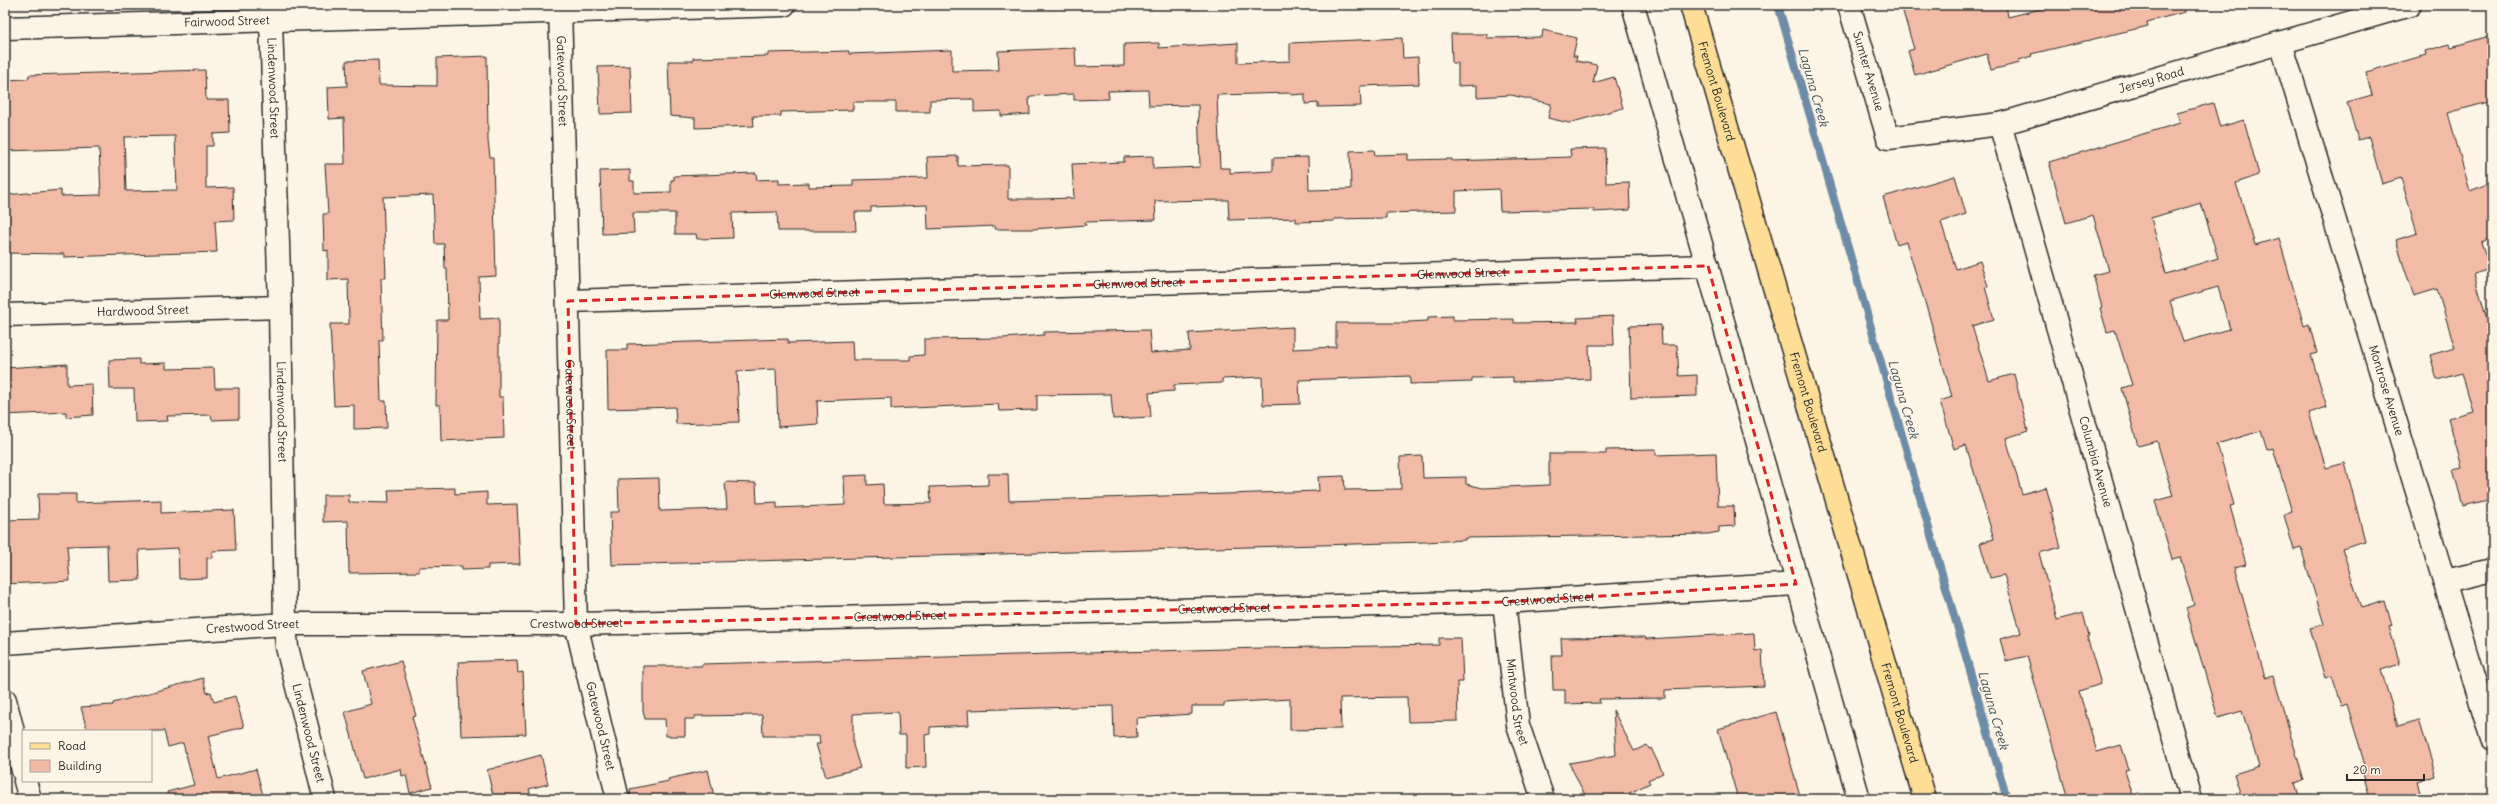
<svg xmlns="http://www.w3.org/2000/svg" width="2497" height="804" viewBox="0 0 2497 804" font-family="Delius,sans-serif">
  <style>
    .lines { fill: none; stroke-linecap: round; stroke-linejoin: round }
    .stream { stroke: #6e8ca6; stroke-width: 8 }
    .building { fill: #f2bba6; stroke: #2b2b2b; fill-rule: evenodd }
    .minor-casing { stroke: #2b2b2b; stroke-width: 25 }
    .major-casing { stroke: #2b2b2b; stroke-width: 25 }
    .minor { stroke: #fcf5e5; stroke-width: 22 }
    .major { stroke: #fedd96; stroke-width: 22 }
    .marked { fill: none; stroke: #d62828; stroke-width: 3; stroke-dasharray: 8 5; stroke-linejoin: round }
    .labels { text-anchor: middle; stroke-width: 4; stroke-linejoin: round; paint-order: stroke }
    .street-label { font-size: 12px; fill: #2b2b2b; stroke: #fcf5e5 }
    .water-label { font-size: 13px; font-style: italic; fill: #47535e; stroke: #fcf5e5 }
  </style>
  <rect width="100%" height="100%" fill="#fcf5e5"/>
  <filter id="ink" filterUnits="userSpaceOnUse"><feTurbulence type="fractalNoise" baseFrequency=".025" numOctaves="2"/><feDisplacementMap in="SourceGraphic" scale="8" xChannelSelector="R" yChannelSelector="G"/><feConvolveMatrix kernelMatrix="1 2 1 2 8 2 1 2 1" color-interpolation-filters="sRGB"/></filter>
  <g filter="url(#ink)">
    <g class="lines">
      <path class="stream" d="M 1778,5 L 2007,799"/>
    </g>
    <g class="building">
      <path d="M 1901,5 L 2006,5 L 2008,17 L 2057,5 L 2184,5 L 2185,12 L 2147,22 L 2148,26 L 2031,54 L 2032,56 L 2019,60 L 2020,63 L 1991,70 L 1987,54 L 1915,75 L 1908,51 L 1914,49 Z"/>
      <path d="M 1543,30 L 1577,38 L 1573,56 L 1577,56 L 1576,61 L 1597,65 L 1593,83 L 1614,77 L 1623,108 L 1569,123 L 1548,118 L 1551,104 L 1511,95 L 1477,97 L 1477,85 L 1458,86 L 1458,63 L 1452,63 L 1451,34 L 1487,34 L 1487,38 L 1542,37 Z"/>
      <path d="M 2486,37 L 2492,58 L 2492,101 L 2448,113 L 2470,191 L 2492,182 L 2492,237 L 2481,242 L 2490,269 L 2474,274 L 2492,336 L 2492,499 L 2463,506 L 2453,469 L 2462,467 L 2448,418 L 2473,411 L 2462,373 L 2437,380 L 2430,355 L 2455,348 L 2437,289 L 2414,296 L 2403,264 L 2396,240 L 2417,233 L 2401,178 L 2382,184 L 2369,137 L 2358,140 L 2347,102 L 2372,95 L 2366,72 L 2426,55 L 2425,51 L 2450,44 L 2451,47 Z"/>
      <path d="M 1402,38 L 1403,58 L 1418,57 L 1419,84 L 1360,86 L 1361,106 L 1318,107 L 1318,103 L 1305,104 L 1305,94 L 1291,95 L 1291,93 L 1217,95 L 1220,168 L 1230,168 L 1230,173 L 1273,171 L 1273,158 L 1308,157 L 1309,190 L 1351,189 L 1350,151 L 1374,150 L 1375,155 L 1408,154 L 1408,160 L 1452,159 L 1452,161 L 1571,157 L 1570,149 L 1605,148 L 1606,183 L 1629,182 L 1630,210 L 1594,212 L 1594,209 L 1500,211 L 1499,189 L 1456,191 L 1456,211 L 1386,213 L 1386,218 L 1334,219 L 1334,221 L 1296,222 L 1296,218 L 1229,220 L 1228,200 L 1155,201 L 1156,220 L 1085,222 L 1086,225 L 1033,229 L 995,229 L 995,226 L 928,229 L 927,205 L 871,207 L 871,212 L 855,212 L 856,231 L 778,231 L 777,212 L 732,213 L 733,238 L 697,239 L 696,234 L 675,234 L 675,213 L 633,213 L 634,233 L 602,234 L 600,171 L 630,170 L 630,181 L 634,181 L 634,193 L 671,192 L 671,180 L 674,180 L 674,176 L 756,173 L 757,180 L 779,179 L 779,184 L 809,183 L 809,187 L 853,186 L 853,180 L 928,178 L 927,157 L 958,156 L 958,166 L 1008,165 L 1008,199 L 1040,199 L 1074,198 L 1072,164 L 1124,162 L 1124,157 L 1153,156 L 1153,169 L 1200,167 L 1198,105 L 1149,106 L 1148,90 L 1108,91 L 1109,99 L 1074,100 L 1074,94 L 1031,96 L 1029,97 L 1030,114 L 1001,116 L 1001,111 L 974,112 L 974,101 L 970,99 L 930,100 L 930,112 L 896,112 L 896,102 L 853,102 L 853,110 L 781,112 L 781,116 L 753,116 L 754,126 L 695,128 L 695,118 L 670,116 L 668,61 L 693,61 L 693,58 L 768,56 L 768,53 L 849,51 L 849,54 L 952,50 L 952,71 L 999,70 L 998,51 L 1075,48 L 1076,67 L 1124,66 L 1124,44 L 1159,43 L 1159,48 L 1238,43 L 1238,63 L 1290,61 L 1290,43 Z"/>
      <path d="M 487,56 L 488,141 L 490,157 L 493,157 L 496,276 L 479,277 L 480,319 L 499,318 L 499,397 L 503,397 L 504,438 L 441,441 L 440,405 L 436,405 L 437,320 L 448,320 L 447,269 L 445,269 L 444,244 L 435,244 L 433,195 L 383,197 L 386,278 L 381,278 L 383,340 L 379,340 L 381,401 L 386,401 L 387,428 L 354,429 L 354,405 L 334,406 L 330,324 L 349,324 L 348,279 L 328,280 L 328,250 L 324,251 L 323,214 L 328,214 L 325,164 L 345,164 L 344,118 L 329,119 L 328,87 L 347,86 L 346,61 L 378,60 L 379,85 L 437,86 L 437,58 Z"/>
      <path d="M 630,66 L 632,113 L 600,114 L 598,67 Z"/>
      <path d="M 205,70 L 206,100 L 229,100 L 230,133 L 213,134 L 213,146 L 206,146 L 206,188 L 233,187 L 234,220 L 215,221 L 217,252 L 64,257 L 64,254 L 5,253 L 5,195 L 61,190 L 61,196 L 101,195 L 99,148 L 5,151 L 5,80 L 28,79 L 29,75 ZM 175,136 L 177,190 L 126,191 L 124,137 Z"/>
      <path d="M 2213,103 L 2220,127 L 2244,120 L 2259,175 L 2236,183 L 2255,245 L 2279,238 L 2304,326 L 2309,324 L 2317,353 L 2311,355 L 2327,407 L 2309,413 L 2326,468 L 2345,463 L 2365,541 L 2342,548 L 2361,608 L 2385,601 L 2392,626 L 2389,627 L 2400,664 L 2381,670 L 2398,726 L 2419,720 L 2436,776 L 2417,782 L 2422,799 L 2370,799 L 2362,770 L 2366,769 L 2347,704 L 2342,706 L 2332,676 L 2325,678 L 2310,628 L 2324,624 L 2301,548 L 2294,550 L 2284,515 L 2292,512 L 2273,448 L 2267,450 L 2261,431 L 2217,444 L 2234,505 L 2230,506 L 2246,564 L 2234,567 L 2265,677 L 2273,675 L 2304,780 L 2295,783 L 2300,799 L 2242,799 L 2234,774 L 2259,766 L 2242,711 L 2218,718 L 2186,608 L 2194,605 L 2180,557 L 2172,559 L 2155,501 L 2173,496 L 2157,441 L 2138,446 L 2122,388 L 2132,385 L 2115,330 L 2107,332 L 2100,308 L 2102,307 L 2093,275 L 2109,271 L 2093,215 L 2066,223 L 2049,162 L 2180,123 L 2177,113 ZM 2201,203 L 2218,258 L 2166,274 L 2151,218 ZM 2218,287 L 2230,329 L 2183,342 L 2170,301 Z"/>
      <path d="M 1955,176 L 1966,214 L 1941,222 L 1956,269 L 1980,261 L 1988,286 L 1985,287 L 1994,319 L 1972,326 L 1989,381 L 2014,374 L 2028,431 L 2006,438 L 2022,494 L 2046,487 L 2053,512 L 2051,512 L 2061,547 L 2039,553 L 2057,620 L 2083,613 L 2089,636 L 2087,637 L 2101,684 L 2079,691 L 2097,752 L 2121,745 L 2129,769 L 2125,770 L 2134,799 L 2068,799 L 2027,656 L 2006,661 L 2000,639 L 2021,633 L 2004,575 L 1990,578 L 1980,543 L 1994,539 L 1966,445 L 1954,449 L 1940,401 L 1952,397 L 1928,312 L 1906,242 L 1897,245 L 1883,197 Z"/>
      <path d="M 1453,316 L 1453,320 L 1514,319 L 1514,323 L 1578,322 L 1577,318 L 1613,316 L 1614,345 L 1589,345 L 1590,379 L 1513,382 L 1513,377 L 1472,378 L 1472,382 L 1410,384 L 1410,376 L 1299,380 L 1300,404 L 1263,405 L 1262,377 L 1222,379 L 1222,383 L 1174,385 L 1174,391 L 1149,393 L 1151,417 L 1113,419 L 1111,394 L 1037,395 L 1037,410 L 999,411 L 998,404 L 891,409 L 891,398 L 817,401 L 818,424 L 778,427 L 776,369 L 737,371 L 739,422 L 676,424 L 675,407 L 608,409 L 607,350 L 627,350 L 627,344 L 788,339 L 788,343 L 852,341 L 853,360 L 910,360 L 910,356 L 924,355 L 924,339 L 1003,338 L 1044,335 L 1044,332 L 1149,330 L 1151,353 L 1190,350 L 1189,333 L 1293,327 L 1293,349 L 1336,347 L 1336,323 L 1408,323 L 1408,322 L 1428,321 L 1428,317 Z"/>
      <path d="M 1661,325 L 1662,345 L 1677,345 L 1679,376 L 1697,375 L 1697,396 L 1631,398 L 1629,326 Z"/>
      <path d="M 139,359 L 139,364 L 166,363 L 166,369 L 214,368 L 215,388 L 239,388 L 239,419 L 212,420 L 211,415 L 167,416 L 168,421 L 135,422 L 134,389 L 110,389 L 109,360 Z"/>
      <path d="M 67,364 L 67,385 L 92,384 L 93,415 L 66,417 L 66,412 L 5,415 L 5,368 Z"/>
      <path d="M 1656,449 L 1656,455 L 1716,453 L 1718,506 L 1734,506 L 1735,526 L 1719,527 L 1719,532 L 1708,534 L 1465,538 L 1465,540 L 1425,542 L 612,565 L 610,512 L 619,512 L 618,479 L 659,478 L 660,511 L 727,509 L 725,482 L 756,483 L 757,503 L 777,502 L 777,508 L 845,505 L 844,476 L 867,475 L 867,485 L 883,484 L 884,504 L 931,503 L 930,487 L 988,485 L 988,474 L 1008,474 L 1009,501 L 1319,491 L 1318,477 L 1344,476 L 1345,490 L 1401,489 L 1400,457 L 1422,456 L 1423,478 L 1466,477 L 1466,484 L 1483,488 L 1549,485 L 1549,454 L 1606,454 L 1606,450 Z"/>
      <path d="M 455,488 L 455,494 L 487,492 L 487,505 L 517,504 L 520,564 L 488,565 L 488,569 L 462,570 L 462,566 L 419,567 L 419,572 L 349,573 L 348,521 L 323,522 L 323,495 L 349,495 L 349,502 L 389,503 L 388,490 Z"/>
      <path d="M 38,494 L 76,494 L 76,503 L 161,500 L 161,513 L 234,510 L 236,550 L 212,551 L 212,558 L 207,558 L 207,578 L 179,579 L 178,548 L 139,550 L 140,580 L 108,581 L 107,545 L 67,546 L 70,581 L 5,584 L 5,520 L 39,519 Z"/>
      <path d="M 1754,633 L 1755,651 L 1762,650 L 1764,686 L 1665,690 L 1665,698 L 1599,699 L 1600,703 L 1565,704 L 1565,690 L 1553,690 L 1552,655 L 1562,655 L 1561,638 L 1645,637 L 1646,639 Z"/>
      <path d="M 1439,638 L 1461,638 L 1463,682 L 1457,682 L 1458,721 L 1408,722 L 1407,697 L 1340,698 L 1341,729 L 1290,730 L 1290,699 L 1224,703 L 1224,706 L 1192,706 L 1192,714 L 1136,718 L 1137,737 L 1114,738 L 1113,706 L 968,710 L 969,725 L 930,727 L 930,734 L 925,735 L 926,767 L 906,768 L 906,735 L 899,735 L 898,712 L 853,714 L 853,745 L 860,768 L 826,777 L 816,744 L 820,744 L 819,736 L 763,736 L 762,715 L 695,716 L 695,719 L 685,719 L 685,736 L 666,736 L 665,719 L 645,719 L 643,711 L 643,666 L 702,666 L 702,664 L 1261,648 L 1439,645 Z"/>
      <path d="M 517,660 L 518,673 L 523,672 L 526,734 L 461,736 L 458,662 Z"/>
      <path d="M 401,661 L 416,716 L 412,717 L 432,787 L 410,793 L 406,775 L 402,776 L 401,769 L 363,779 L 345,712 L 371,704 L 363,671 Z"/>
      <path d="M 203,678 L 207,693 L 211,692 L 214,702 L 235,696 L 244,727 L 208,736 L 218,779 L 256,769 L 264,799 L 168,799 L 167,792 L 194,785 L 183,743 L 168,747 L 164,731 L 87,731 L 81,707 L 113,705 L 113,703 Z"/>
      <path d="M 1613,710 L 1634,751 L 1647,745 L 1649,749 L 1651,748 L 1663,773 L 1648,780 L 1650,783 L 1617,799 L 1587,799 L 1569,763 L 1616,755 Z"/>
      <path d="M 1776,712 L 1801,799 L 1738,799 L 1718,729 Z"/>
      <path d="M 541,755 L 548,784 L 529,789 L 532,799 L 494,799 L 487,770 Z"/>
      <path d="M 708,770 L 714,796 L 701,799 L 631,799 L 630,789 L 669,781 L 668,779 Z"/>
    </g>
    <g class="lines">
      <g class="minor-casing">
        <g id="minor">
          <path id="s1" d="M 560,5 L 576,624 L 618,799"/>
          <path d="M 1633,5 L 1859,799"/>
          <path id="s2" d="M 1849,5 L 1888,138 L 2000,124 L 2410,5"/>
          <path id="s3" d="M 271,21 L 280,307 L 285,624 L 287,647 L 325,799"/>
          <path id="s4" d="M 5,28 L 784,5"/>
          <path id="s5" d="M 2281,43 L 2492,739"/>
          <path id="s6" d="M 2000,124 L 2191,799"/>
          <path id="s7" d="M 568,301 L 1708,266"/>
          <path id="s8" d="M 5,315 L 280,307"/>
          <path d="M 2446,581 L 2492,570"/>
          <path id="s9" d="M 1504,602 L 1518,725 L 1543,799"/>
          <path id="s10" d="M 5,643 L 285,624 L 576,624 L 1504,602 L 1796,584"/>
          <path d="M 5,700 L 23,771"/>
          <path d="M 25,781 L 30,799"/>
        </g>
      </g>
      <g class="major-casing">
        <g id="major">
          <path id="s11" d="M 1691,5 L 1925,799"/>
        </g>
      </g>
      <use href="#minor" class="minor"/>
      <use href="#major" class="major"/>
    </g>
  </g>
  <path class="marked" d="M 1708,266 L 1796,584 L 1504,602 L 576,624 L 568,301 Z"/>
  <g class="labels">
    <g class="street-label">
      <text dy="4" stroke="none"><textPath href="#s4" startOffset="222">Fairwood Street</textPath></text>
      <text dy="4" stroke="none"><textPath href="#s2" startOffset="69">Sumter Avenue</textPath></text>
      <text dy="4" stroke="none"><textPath href="#s2" startOffset="409">Jersey Road</textPath></text>
      <text dy="4" stroke="none"><textPath href="#s1" startOffset="76">Gatewood Street</textPath></text>
      <text dy="4" stroke="none"><textPath href="#s3" startOffset="67">Lindenwood Street</textPath></text>
      <text dy="4" stroke="none"><textPath href="#s11" startOffset="90">Fremont Boulevard</textPath></text>
      <text dy="4" stroke="none"><textPath href="#s7" startOffset="894">Glenwood Street</textPath></text>
      <text dy="4" stroke="none"><textPath href="#s7" startOffset="570">Glenwood Street</textPath></text>
      <text dy="4" stroke="none"><textPath href="#s7" startOffset="246">Glenwood Street</textPath></text>
      <text dy="4" stroke="none"><textPath href="#s8" startOffset="138">Hardwood Street</textPath></text>
      <text dy="4" stroke="none"><textPath href="#s5" startOffset="363">Montrose Avenue</textPath></text>
      <text dy="4" stroke="none"><textPath href="#s11" startOffset="414">Fremont Boulevard</textPath></text>
      <text dy="4" stroke="none"><textPath href="#s1" startOffset="400">Gatewood Street</textPath></text>
      <text dy="4" stroke="none"><textPath href="#s3" startOffset="391">Lindenwood Street</textPath></text>
      <text dy="4" stroke="none"><textPath href="#s6" startOffset="351">Columbia Avenue</textPath></text>
      <text dy="4" stroke="none"><textPath href="#s10" startOffset="1544">Crestwood Street</textPath></text>
      <text dy="4" stroke="none"><textPath href="#s10" startOffset="1220">Crestwood Street</textPath></text>
      <text dy="4" stroke="none"><textPath href="#s10" startOffset="896">Crestwood Street</textPath></text>
      <text dy="4" stroke="none"><textPath href="#s10" startOffset="572">Crestwood Street</textPath></text>
      <text dy="4" stroke="none"><textPath href="#s10" startOffset="248">Crestwood Street</textPath></text>
      <text dy="4" stroke="none"><textPath href="#s9" startOffset="101">Mintwood Street</textPath></text>
      <text dy="4" stroke="none"><textPath href="#s11" startOffset="738">Fremont Boulevard</textPath></text>
      <text dy="4" stroke="none"><textPath href="#s1" startOffset="724">Gatewood Street</textPath></text>
      <text dy="4" stroke="none"><textPath href="#s3" startOffset="715">Lindenwood Street</textPath></text>
    </g>
    <g class="water-label">
      <text transform="translate(1814 87) rotate(74)" y="5">Laguna Creek</text>
      <text transform="translate(1904 399) rotate(74)" y="5">Laguna Creek</text>
      <text transform="translate(1994 710) rotate(74)" y="5">Laguna Creek</text>
    </g>
  </g>
  <rect width="2497" height="804" fill="none" stroke="#fcf5e5" stroke-width="20"/>
  <rect x="10" y="10" width="2477" height="784" fill="none" stroke="#2b2b2b" stroke-width="1.5" filter="url(#ink)"/>
  <rect x="22" y="730" width="130" height="52" fill="#fcf5e5" stroke="#a8a49b"/>
  <rect x="30" y="743" width="20" height="6" fill="#fedd96" stroke="#a8a49b"/>
  <text x="58" y="750" font-size="12" fill="#2b2b2b">Road</text>
  <rect x="30" y="760" width="20" height="12" fill="#f2bba6" stroke="#a8a49b"/>
  <text x="58" y="770" font-size="12" fill="#2b2b2b">Building</text>
  <path d="M2347 774v6h77v-6" fill="none" stroke="#2b2b2b" stroke-width="2"/>
  <text x="2353" y="774" font-size="12" fill="#2b2b2b" stroke="#fcf5e5" stroke-width="3" paint-order="stroke">20 m</text>
</svg>
